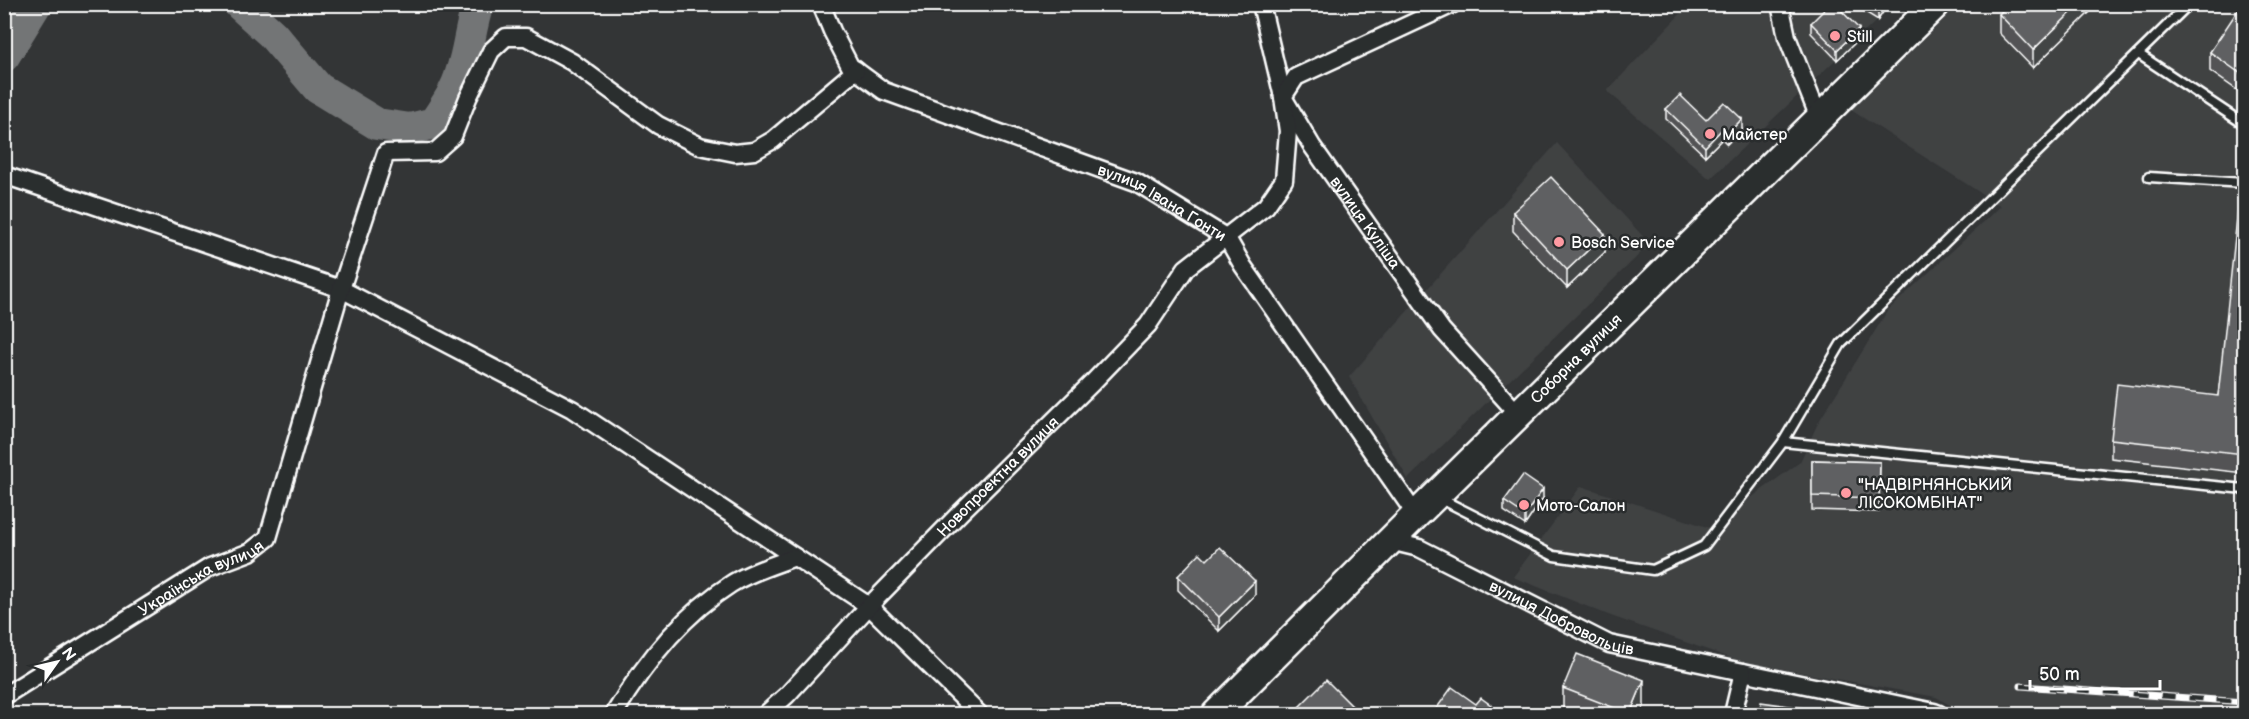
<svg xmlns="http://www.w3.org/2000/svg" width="2249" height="719" viewBox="0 0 2249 719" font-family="'Balsamiq Sans',sans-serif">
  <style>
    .built { fill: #404243 }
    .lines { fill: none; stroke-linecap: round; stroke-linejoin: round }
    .river { stroke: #737576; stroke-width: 32 }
    .lane-casing { stroke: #fff; stroke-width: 13 }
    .street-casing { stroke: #fff; stroke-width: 21 }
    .primary-casing { stroke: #fff; stroke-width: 32 }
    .lane { stroke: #2a2d2e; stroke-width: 8 }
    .street { stroke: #2a2d2e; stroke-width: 16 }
    .primary { stroke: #2a2d2e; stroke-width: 27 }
    .rail-casing { stroke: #fff; stroke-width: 7 }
    .rail { stroke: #2a2d2e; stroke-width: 4.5; stroke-dasharray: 14; stroke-linecap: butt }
    .wall { fill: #525354; stroke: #fff; stroke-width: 1.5 }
    .shaded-wall { fill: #424445; stroke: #fff; stroke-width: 1.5 }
    .building { fill: #5f6162; stroke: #fff; stroke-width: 1.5 }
    .poi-dot { fill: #ff9aa2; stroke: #2a2d2e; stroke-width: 2 }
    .labels { text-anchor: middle; stroke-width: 5; stroke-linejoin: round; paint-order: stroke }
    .poi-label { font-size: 16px; fill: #fff; stroke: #2a2d2e; text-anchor: start }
    .street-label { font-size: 16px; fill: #fff; stroke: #2a2d2e }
  </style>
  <rect width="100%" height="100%" fill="#333536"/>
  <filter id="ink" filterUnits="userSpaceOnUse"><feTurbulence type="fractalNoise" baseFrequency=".0167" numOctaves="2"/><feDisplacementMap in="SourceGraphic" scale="12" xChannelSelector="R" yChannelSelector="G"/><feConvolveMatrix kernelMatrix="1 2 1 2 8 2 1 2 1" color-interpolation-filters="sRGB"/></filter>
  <g filter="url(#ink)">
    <g class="built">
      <path d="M 1689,5 L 1893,5 L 1710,179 L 1607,91 Z"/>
      <path d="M 1959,5 L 2244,5 L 2244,714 L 1965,714 L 1936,697 L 1742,662 L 1611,616 L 1513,577 L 1581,486 L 1710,528 L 1800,462 L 1818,423 L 1888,310 L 2001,206 L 1851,110 Z"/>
      <path d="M 1557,143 L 1650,244 L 1408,479 L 1349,377 Z"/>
    </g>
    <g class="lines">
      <g class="river">
        <path d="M 239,4 L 272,34 L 318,88 L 377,124 L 410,129 L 434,123 C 444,108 456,91 461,73 C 469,51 470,27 478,4"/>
        <path d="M 4,56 L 36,4"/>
      </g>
      <g class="lane-casing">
        <g id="lane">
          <path d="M 2140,55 L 2244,124"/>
          <path d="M 2149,177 L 2244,183"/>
          <path d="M 1783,442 L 1841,344 L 2189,4"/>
          <path d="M 1439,498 L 1554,556 L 1653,570 L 1704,546 L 1783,442 L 2244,489"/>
        </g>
      </g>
      <g class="street-casing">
        <g id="street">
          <path id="s1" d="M 821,4 L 832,31 L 850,66 L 884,91 L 1136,182 L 1227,238 L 1243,266 L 1416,515"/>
          <path id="s2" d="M 1261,4 L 1283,97 L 1312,146 L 1442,330 L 1518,414"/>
          <path d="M 1780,4 L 1787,37 L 1819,118"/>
          <path d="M 4,175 L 341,289 L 572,409 L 869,606 L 979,714"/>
          <path id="s3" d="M 1390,541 L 1419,548 L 1609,644 L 1934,712 L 1939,714"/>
          <path id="s4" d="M 4,696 L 210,567 L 250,552 L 268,538 L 341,289 L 386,153 L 435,152 L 453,136 L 468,98 L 491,51 L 506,37 L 526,37 L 572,62 L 658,125 L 700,146 L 735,153 L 754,151 L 773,140 L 856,70"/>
          <path d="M 614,714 C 643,665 682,615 731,584 C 750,572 774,565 795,557"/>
          <path id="s5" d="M 766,714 L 787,695 L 869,606 L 961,512 L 1093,382 L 1148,325 L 1186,268 L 1266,206 L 1284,180 L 1288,131 L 1283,97 L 1296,77 L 1453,4"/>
          <path d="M 1733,714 L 1743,672"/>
        </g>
      </g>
      <g class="primary-casing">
        <g id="primary">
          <path id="s6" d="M 1216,714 L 1416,515 L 1936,4"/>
        </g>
      </g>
      <use href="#lane" class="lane"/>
      <use href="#street" class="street"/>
      <use href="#primary" class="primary"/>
      <g class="rail-casing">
        <path id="rail" d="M 2021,686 L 2244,702"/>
      </g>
      <use href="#rail" class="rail"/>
    </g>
    <g class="wall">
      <path d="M 1852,4 L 1888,4 L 1878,20 Z"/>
      <path d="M 2098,4 L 2033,68 L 1999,33 L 1999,14 Z"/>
      <path d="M 2244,4 L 2244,95 L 2210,71 L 2210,52 Z"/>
      <path d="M 1811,23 L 1859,39 L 1837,60 L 1811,33 Z"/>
      <path d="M 1666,109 L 1706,120 L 1742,129 L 1727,144 L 1722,139 L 1705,156 L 1666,119 Z"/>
      <path d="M 2244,200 L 2244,473 L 2111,458 L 2111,439 L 2218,396 Z"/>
      <path d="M 1513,212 L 1605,252 L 1567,288 L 1513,231 Z"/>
      <path d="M 1812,460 L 1880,462 L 1879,512 L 1812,510 Z"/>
      <path d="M 1543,498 L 1525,525 L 1504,511 L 1504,501 Z"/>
      <path d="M 1207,560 L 1255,595 L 1219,631 L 1178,590 L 1178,576 Z"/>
      <path d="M 1563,688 L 1644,706 L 1640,714 L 1563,714 Z"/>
      <path d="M 1476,704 L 1495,714 L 1436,714 L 1436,709 Z"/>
    </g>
    <g class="shaded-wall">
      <path d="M 1878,4 L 1888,4 L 1878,20 Z"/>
      <path d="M 2080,4 L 2098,4 L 2033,68 L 2033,50 Z"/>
      <path d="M 1859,29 L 1859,39 L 1837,60 L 1837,50 Z"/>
      <path d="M 1742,119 L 1742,129 L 1727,144 L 1727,134 Z"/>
      <path d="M 1722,129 L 1722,139 L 1705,156 L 1705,147 Z"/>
      <path d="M 1605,234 L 1605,252 L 1567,288 L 1567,270 Z"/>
      <path d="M 1543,489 L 1543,498 L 1525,525 L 1525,515 Z"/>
      <path d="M 1255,581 L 1255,595 L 1219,631 L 1219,617 Z"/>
      <path d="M 1644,680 L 1644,706 L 1640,714 L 1630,714 Z"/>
      <path d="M 1354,708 L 1354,714 L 1347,714 Z"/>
    </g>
    <g class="building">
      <path d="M 1830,4 L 1835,4 L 1859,29 L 1837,50 L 1811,23 Z"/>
      <path d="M 2009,4 L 2080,4 L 2033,50 L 1999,14 Z"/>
      <path d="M 2242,4 L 2244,4 L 2244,76 L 2210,52 Z"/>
      <path d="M 1680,95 L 1706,120 L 1724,102 L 1742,119 L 1727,134 L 1722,129 L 1705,147 L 1666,109 Z"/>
      <path d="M 1551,177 L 1605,234 L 1567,270 L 1513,212 Z"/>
      <path d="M 2239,199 L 2244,200 L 2244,454 L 2111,439 L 2117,384 L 2218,396 Z"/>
      <path d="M 1812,460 L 1880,462 L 1879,498 L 1812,496 Z"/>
      <path d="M 1523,475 L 1543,489 L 1525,515 L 1504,501 Z"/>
      <path d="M 1220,547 L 1255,581 L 1219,617 L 1178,576 L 1200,553 L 1207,560 Z"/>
      <path d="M 1577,654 L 1644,680 L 1630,714 L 1563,688 Z"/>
      <path d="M 1326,680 L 1354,708 L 1347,714 L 1292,714 Z"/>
      <path d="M 1452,687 L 1476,704 L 1481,698 L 1495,708 L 1491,714 L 1443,714 L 1436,709 Z"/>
      <path d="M 1761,702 L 1804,708 L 1803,714 L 1759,714 Z"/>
      <path d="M 1863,706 L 1878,714 L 1858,714 Z"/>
    </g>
  </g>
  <g class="poi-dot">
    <circle cx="1835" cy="36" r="6"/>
    <circle cx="1710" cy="134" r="6"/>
    <circle cx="1559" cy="242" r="6"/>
    <circle cx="1846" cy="493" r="6"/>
    <circle cx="1524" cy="505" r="6"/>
  </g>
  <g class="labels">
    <g class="poi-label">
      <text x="1847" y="42">Still</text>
      <text x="1722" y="140">Майстер</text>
      <text x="1571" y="248">Bosch Service</text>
      <text x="1858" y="490">"НАДВІРНЯНСЬКИЙ<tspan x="1858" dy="18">ЛІСОКОМБІНАТ"</tspan></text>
      <text x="1536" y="511">Мото-Салон</text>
    </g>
    <g class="street-label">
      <text dy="6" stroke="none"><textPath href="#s1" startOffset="411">вулиця Івана Гонти</textPath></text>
      <text dy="6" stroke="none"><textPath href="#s2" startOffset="246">вулиця Куліша</textPath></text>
      <text dy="6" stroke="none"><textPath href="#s6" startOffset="506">Соборна вулиця</textPath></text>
      <text dy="6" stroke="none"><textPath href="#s5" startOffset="332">Новопроектна вулиця</textPath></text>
      <text dy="6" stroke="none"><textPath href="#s4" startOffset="230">Українська вулиця</textPath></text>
      <text dy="6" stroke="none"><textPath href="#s3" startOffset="189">вулиця Добровольців</textPath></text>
    </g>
  </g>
  <rect width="2249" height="719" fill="none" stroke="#2a2d2e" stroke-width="24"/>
  <rect x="12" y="12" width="2225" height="695" fill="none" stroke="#fff" stroke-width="2" filter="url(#ink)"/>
  <g transform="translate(57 662) rotate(56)" stroke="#2a2d2e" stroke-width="4.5" paint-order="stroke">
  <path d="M0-4.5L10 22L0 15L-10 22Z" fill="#ffffff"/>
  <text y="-9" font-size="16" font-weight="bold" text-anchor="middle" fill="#ffffff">N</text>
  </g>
  <path d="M2030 680v9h130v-9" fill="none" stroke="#ffffff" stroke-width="3"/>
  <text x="2039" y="680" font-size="18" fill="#ffffff" stroke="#2a2d2e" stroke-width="4.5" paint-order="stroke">50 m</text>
</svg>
